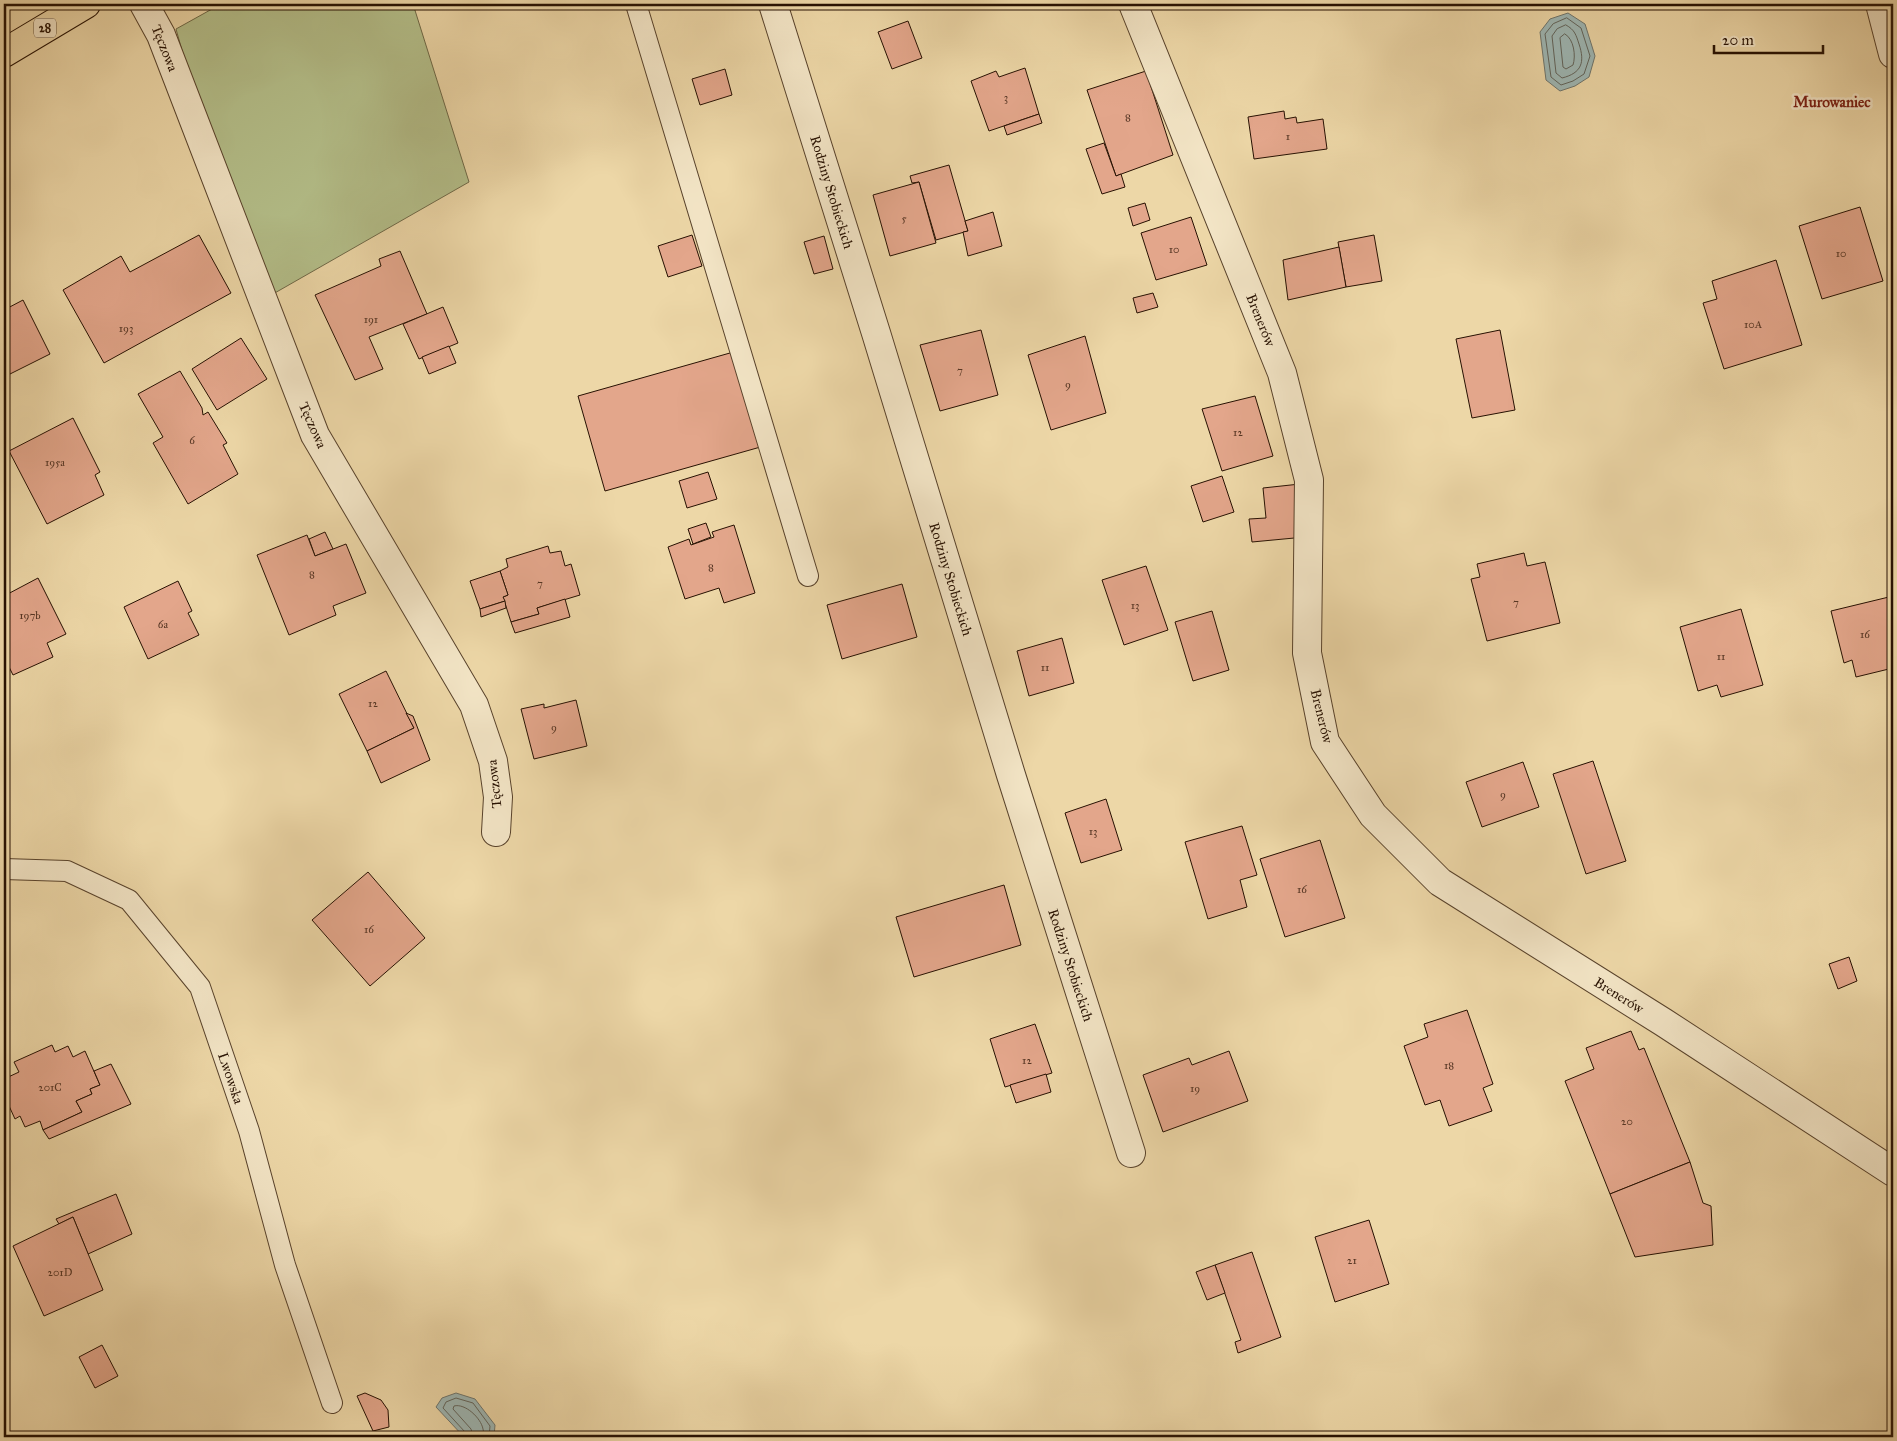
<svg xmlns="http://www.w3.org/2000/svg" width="1897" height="1441" viewBox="0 0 1897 1441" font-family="'IM FELL Great Primer',serif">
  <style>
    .green { fill: #b4bf8a; stroke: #6e6846 }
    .water { fill: #9eb7b4; stroke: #6e756d }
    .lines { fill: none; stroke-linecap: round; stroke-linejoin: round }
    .shore { stroke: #62645b; stroke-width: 1 }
    .building { fill: #e3a68b; stroke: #271102 }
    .lane-casing { stroke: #58422b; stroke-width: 22 }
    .street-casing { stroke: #58422b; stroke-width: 30 }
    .primary-casing { stroke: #271102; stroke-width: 30 }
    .lane { stroke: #f3e5c6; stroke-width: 20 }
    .street { stroke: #f3e5c6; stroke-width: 28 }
    .primary { stroke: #edd7a7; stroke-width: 28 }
    .labels { text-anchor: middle; stroke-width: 5; stroke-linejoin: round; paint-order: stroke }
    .number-label { font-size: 11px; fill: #563624 }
    .shield { fill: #f3e5c6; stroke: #64513d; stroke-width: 1 }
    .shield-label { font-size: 12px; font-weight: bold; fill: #271102 }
    .street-label { font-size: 14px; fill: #271102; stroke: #f3e5c6 }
    .neighbourhood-label { font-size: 15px; font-weight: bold; fill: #7a1f14; stroke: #f3e5c6 }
  </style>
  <rect width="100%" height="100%" fill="#edd7a7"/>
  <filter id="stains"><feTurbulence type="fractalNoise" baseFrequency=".004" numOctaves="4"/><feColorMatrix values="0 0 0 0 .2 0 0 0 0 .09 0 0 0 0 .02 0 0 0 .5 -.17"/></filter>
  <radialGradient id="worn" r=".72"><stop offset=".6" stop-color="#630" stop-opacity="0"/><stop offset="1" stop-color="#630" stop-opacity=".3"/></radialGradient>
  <path class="green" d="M 221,4 L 413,4 L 469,182 L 273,294 L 195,97 L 176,29 Z"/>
  <g class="water">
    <path d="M 1568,13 L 1585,24 L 1595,56 L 1589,77 L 1575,86 L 1560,91 L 1546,80 L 1540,32 L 1550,19 Z"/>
    <path d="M 456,1393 L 475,1399 L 495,1425 L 494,1437 L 464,1437 L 436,1407 L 442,1398 Z"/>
  </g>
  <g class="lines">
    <g class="shore">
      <path d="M 1567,18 L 1581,28 L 1590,56 L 1584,74 L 1573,81 L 1561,85 L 1551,77 L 1545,34 L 1553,24 Z"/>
      <path d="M 1566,25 C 1575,30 1576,35 1579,44 C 1585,62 1582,73 1562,78 L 1556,73 L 1552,36 L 1557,29 Z"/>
      <path d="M 1565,34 C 1574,39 1576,56 1573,65 L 1566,69 L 1563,67 L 1560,38 Z"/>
      <path d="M 467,1437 L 465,1432 L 443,1408 L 446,1402 L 456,1398 L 473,1403 L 490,1426 L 489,1437"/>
      <path d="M 473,1437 L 471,1429 L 453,1409 L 454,1406 C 465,1403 481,1418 483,1429 C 484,1432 483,1435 483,1437"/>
    </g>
  </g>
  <g class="building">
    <path d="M 908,21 L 922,58 L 892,69 L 878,32 Z"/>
    <path d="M 1025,68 L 1039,114 L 989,131 L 971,81 L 996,71 L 999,77 Z"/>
    <path d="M 725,69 L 732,95 L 700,105 L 692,79 Z"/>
    <path d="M 1146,71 L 1173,155 L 1116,176 L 1087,90 Z"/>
    <path d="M 1284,111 L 1285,119 L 1296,117 L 1297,123 L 1323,119 L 1327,149 L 1254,159 L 1248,117 Z"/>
    <path d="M 1039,114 L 1042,123 L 1007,135 L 1004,126 Z"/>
    <path d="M 1104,143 L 1116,176 L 1121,174 L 1125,187 L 1102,194 L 1086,149 Z"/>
    <path d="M 949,165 L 968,231 L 936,240 L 919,182 L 912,183 L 910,176 Z"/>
    <path d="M 919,182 L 936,243 L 890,256 L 873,195 Z"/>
    <path d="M 1145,203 L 1150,220 L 1133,226 L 1128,208 Z"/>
    <path d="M 1860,207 L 1883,281 L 1822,299 L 1799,226 Z"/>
    <path d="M 993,212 L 1002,246 L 968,256 L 963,232 L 968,231 L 965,221 Z"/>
    <path d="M 1191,217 L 1207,265 L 1156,280 L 1141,233 Z"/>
    <path d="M 199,235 L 231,293 L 104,363 L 63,290 L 121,256 L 130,272 Z"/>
    <path d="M 692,235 L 702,266 L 668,277 L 658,246 Z"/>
    <path d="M 1374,235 L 1382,281 L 1346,287 L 1338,242 Z"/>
    <path d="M 824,236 L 833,269 L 814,274 L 804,242 Z"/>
    <path d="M 1339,247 L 1346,287 L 1288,300 L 1283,260 Z"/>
    <path d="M 400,251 L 427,314 L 369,337 L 383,369 L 355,380 L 315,295 L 381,266 L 379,259 Z"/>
    <path d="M 1776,260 L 1802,345 L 1724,369 L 1703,303 L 1717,299 L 1712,281 Z"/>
    <path d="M 1153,293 L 1158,307 L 1137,313 L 1133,298 Z"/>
    <path d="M 23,300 L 50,354 L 4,377 L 4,310 Z"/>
    <path d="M 443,307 L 458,343 L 419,359 L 403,324 Z"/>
    <path d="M 981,330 L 998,395 L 940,411 L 920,345 Z"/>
    <path d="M 1500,330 L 1515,410 L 1472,418 L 1456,339 Z"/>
    <path d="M 1085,336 L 1106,413 L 1051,430 L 1028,355 Z"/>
    <path d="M 241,338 L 267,379 L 217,410 L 192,369 Z"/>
    <path d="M 449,346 L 456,363 L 429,374 L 422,357 Z"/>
    <path d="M 737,351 L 764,446 L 605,491 L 578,396 Z"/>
    <path d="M 180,371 L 202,408 L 203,415 L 208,412 L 227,443 L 223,445 L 238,474 L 188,504 L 153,443 L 163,437 L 138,394 Z"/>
    <path d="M 1255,396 L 1273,456 L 1222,471 L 1202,409 Z"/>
    <path d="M 73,418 L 100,472 L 95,475 L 104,495 L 47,524 L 9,451 Z"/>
    <path d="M 708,472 L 717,499 L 687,508 L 679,481 Z"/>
    <path d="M 1222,476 L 1234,512 L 1203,522 L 1191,486 Z"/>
    <path d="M 1300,484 L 1305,537 L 1252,542 L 1249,519 L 1266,518 L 1263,488 Z"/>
    <path d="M 706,523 L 711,537 L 693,544 L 688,529 Z"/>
    <path d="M 734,525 L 755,593 L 724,603 L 719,588 L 685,599 L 668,547 L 689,539 L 691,545 L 714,537 L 712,532 Z"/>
    <path d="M 325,532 L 333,549 L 315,556 L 309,539 Z"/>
    <path d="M 307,535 L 315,556 L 346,544 L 366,593 L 333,606 L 336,615 L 289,635 L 257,555 Z"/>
    <path d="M 548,546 L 550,553 L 561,551 L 565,566 L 571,564 L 580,595 L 537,608 L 539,614 L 511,622 L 503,597 L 508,595 L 500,571 L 508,567 L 506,559 Z"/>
    <path d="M 1524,553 L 1527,566 L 1545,562 L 1560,623 L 1487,641 L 1471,579 L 1480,577 L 1477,564 Z"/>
    <path d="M 1146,566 L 1168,630 L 1124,645 L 1102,580 Z"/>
    <path d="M 500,571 L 508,595 L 503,597 L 505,601 L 480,609 L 470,581 Z"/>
    <path d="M 38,578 L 66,634 L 47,643 L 53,657 L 13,675 L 4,657 L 4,596 Z"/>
    <path d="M 178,581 L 192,611 L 188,613 L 199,635 L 148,659 L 124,607 Z"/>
    <path d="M 902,584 L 917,637 L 842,659 L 827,605 Z"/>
    <path d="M 1893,596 L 1893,657 L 1891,657 L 1893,668 L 1856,677 L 1852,660 L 1844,663 L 1831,611 Z"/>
    <path d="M 565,599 L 570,617 L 515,633 L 511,622 L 539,614 L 537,608 Z"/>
    <path d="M 505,601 L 506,608 L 481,617 L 480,609 Z"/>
    <path d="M 1741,609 L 1763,685 L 1721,697 L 1717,685 L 1698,691 L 1680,627 Z"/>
    <path d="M 1212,611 L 1229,670 L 1193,681 L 1175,622 Z"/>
    <path d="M 1062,638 L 1074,683 L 1029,696 L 1017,651 Z"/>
    <path d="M 386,671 L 414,728 L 367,751 L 339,694 Z"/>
    <path d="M 576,700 L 587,746 L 534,759 L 521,709 L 544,704 L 544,708 Z"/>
    <path d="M 406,713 L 413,716 L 430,760 L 381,783 L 367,751 L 414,728 Z"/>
    <path d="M 1593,761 L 1626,861 L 1586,874 L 1553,774 Z"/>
    <path d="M 1523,762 L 1539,807 L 1482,827 L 1466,782 Z"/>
    <path d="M 1106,799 L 1122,850 L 1081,863 L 1065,813 Z"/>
    <path d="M 1242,826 L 1257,875 L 1240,880 L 1247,907 L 1208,919 L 1185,842 Z"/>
    <path d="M 1320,840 L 1345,918 L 1285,937 L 1260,859 Z"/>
    <path d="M 368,872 L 425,938 L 370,986 L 312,920 Z"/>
    <path d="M 1004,885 L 1021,945 L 914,977 L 896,917 Z"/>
    <path d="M 1849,957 L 1857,981 L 1838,989 L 1829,964 Z"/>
    <path d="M 1467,1010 L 1493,1084 L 1483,1088 L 1492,1111 L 1449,1126 L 1440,1100 L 1425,1105 L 1404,1046 L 1428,1037 L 1424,1024 Z"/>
    <path d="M 1035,1024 L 1052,1073 L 1005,1087 L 990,1039 Z"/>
    <path d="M 1631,1031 L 1639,1050 L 1644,1048 L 1690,1162 L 1610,1194 L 1565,1081 L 1594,1069 L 1586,1048 Z"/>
    <path d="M 52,1045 L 55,1052 L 68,1046 L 73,1057 L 85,1051 L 100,1085 L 90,1089 L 92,1094 L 76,1101 L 82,1112 L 43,1130 L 40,1121 L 25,1127 L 20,1116 L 15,1119 L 4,1095 L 4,1091 L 7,1090 L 4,1079 L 19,1072 L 14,1062 Z"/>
    <path d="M 1229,1051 L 1248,1101 L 1163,1132 L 1143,1075 L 1189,1058 L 1192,1065 Z"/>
    <path d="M 111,1064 L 131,1104 L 49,1139 L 43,1130 L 82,1112 L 76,1101 L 92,1094 L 90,1089 L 100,1085 L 94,1071 Z"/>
    <path d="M 1046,1074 L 1051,1092 L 1016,1103 L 1010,1085 Z"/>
    <path d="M 1690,1162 L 1703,1203 L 1711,1206 L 1713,1245 L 1635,1257 L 1610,1194 Z"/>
    <path d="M 116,1194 L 132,1234 L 88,1254 L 73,1217 L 59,1224 L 56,1219 Z"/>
    <path d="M 73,1217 L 103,1290 L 44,1316 L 13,1246 Z"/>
    <path d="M 1369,1220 L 1389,1284 L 1335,1302 L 1315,1237 Z"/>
    <path d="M 1252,1252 L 1281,1337 L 1238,1353 L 1235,1342 L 1241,1340 L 1215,1265 Z"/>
    <path d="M 1215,1265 L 1225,1293 L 1207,1300 L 1196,1272 Z"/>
    <path d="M 102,1345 L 118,1376 L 95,1388 L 79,1357 Z"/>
    <path d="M 365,1393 L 381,1400 L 388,1410 L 389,1427 L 373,1431 L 357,1396 Z"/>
  </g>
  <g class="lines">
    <g class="lane-casing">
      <g id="lane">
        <path d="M 636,4 L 808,576"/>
        <path d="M 4,869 L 67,871 L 129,900 L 200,987 L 249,1131 L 285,1265 L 332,1403"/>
      </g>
    </g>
    <g class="street-casing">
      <g id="street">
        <path d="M 144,4 L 161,35 L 315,435 L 474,705 L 493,761 L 498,797 L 496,832"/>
        <path d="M 773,4 L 876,333 L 1011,775 L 1131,1153"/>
        <path d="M 1133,4 L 1282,373 L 1309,480 L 1307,653 L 1325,742 L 1373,815 L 1440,882 L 1663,1022 L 1893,1172"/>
        <path d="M 1880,4 L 1893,54"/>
      </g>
    </g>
    <g class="primary-casing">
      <path id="primary" d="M 4,53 L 86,4"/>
    </g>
    <use href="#lane" class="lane"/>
    <use href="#street" class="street"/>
    <use href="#primary" class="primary"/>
  </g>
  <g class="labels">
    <g class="number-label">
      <text x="1006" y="101">3</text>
      <text x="1128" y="121">8</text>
      <text x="1288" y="140">1</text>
      <text x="904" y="222">5</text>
      <text x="1174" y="253">10</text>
      <text x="1841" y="257">10</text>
      <text x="371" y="323">191</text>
      <text x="1753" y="328">10A</text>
      <text x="126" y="332">193</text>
      <text x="960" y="374">7</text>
      <text x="1068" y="388">9</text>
      <text x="1238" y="436">12</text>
      <text x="192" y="444">6</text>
      <text x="55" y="466">195a</text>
      <text x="711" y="571">8</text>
      <text x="312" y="578">8</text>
      <text x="540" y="587">7</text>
      <text x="1516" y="606">7</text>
      <text x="1135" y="609">13</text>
      <text x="30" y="619">197b</text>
      <text x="163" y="628">6a</text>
      <text x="1865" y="638">16</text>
      <text x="1721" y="660">11</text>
      <text x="1045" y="671">11</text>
      <text x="373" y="707">12</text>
      <text x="554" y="731">9</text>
      <text x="1503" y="798">9</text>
      <text x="1093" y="835">13</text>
      <text x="1302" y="893">16</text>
      <text x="369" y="933">16</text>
      <text x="1027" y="1064">12</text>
      <text x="1449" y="1069">18</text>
      <text x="50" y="1091">201C</text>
      <text x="1195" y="1092">19</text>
      <text x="1627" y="1125">20</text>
      <text x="1352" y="1264">21</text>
      <text x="60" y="1276">201D</text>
    </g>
    <rect class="shield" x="34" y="18.5" width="22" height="19" rx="4"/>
    <g class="shield-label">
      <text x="45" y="32">28</text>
    </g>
    <g class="street-label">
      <text transform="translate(165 48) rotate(68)" y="5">Tęczowa</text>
      <text transform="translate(832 192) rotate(73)" y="5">Rodziny Stobieckich</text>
      <text transform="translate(1261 320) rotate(68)" y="5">Brenerów</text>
      <text transform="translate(313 425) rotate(66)" y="5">Tęczowa</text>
      <text transform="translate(951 579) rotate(73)" y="5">Rodziny Stobieckich</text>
      <text transform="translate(1322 716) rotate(76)" y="5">Brenerów</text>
      <text transform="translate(494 784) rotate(-96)" y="5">Tęczowa</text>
      <text transform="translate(1071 965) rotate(72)" y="5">Rodziny Stobieckich</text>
      <text transform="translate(1619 995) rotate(32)" y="5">Brenerów</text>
      <text transform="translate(231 1078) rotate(71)" y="5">Lwowska</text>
    </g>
    <g class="neighbourhood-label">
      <text x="1832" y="107">Murowaniec</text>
    </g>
  </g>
  <rect width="1897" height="1441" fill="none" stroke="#edd7a7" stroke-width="20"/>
  <rect x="5" y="5" width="1887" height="1431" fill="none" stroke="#271102" stroke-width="2.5"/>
  <rect x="10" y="10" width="1877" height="1421" fill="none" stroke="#271102"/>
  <path d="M1714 45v8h109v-8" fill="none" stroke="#271102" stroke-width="2.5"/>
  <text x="1722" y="45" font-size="15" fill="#271102" stroke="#f3e5c6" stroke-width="4" paint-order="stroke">20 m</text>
  <rect width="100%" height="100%" filter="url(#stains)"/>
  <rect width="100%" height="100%" fill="url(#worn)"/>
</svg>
